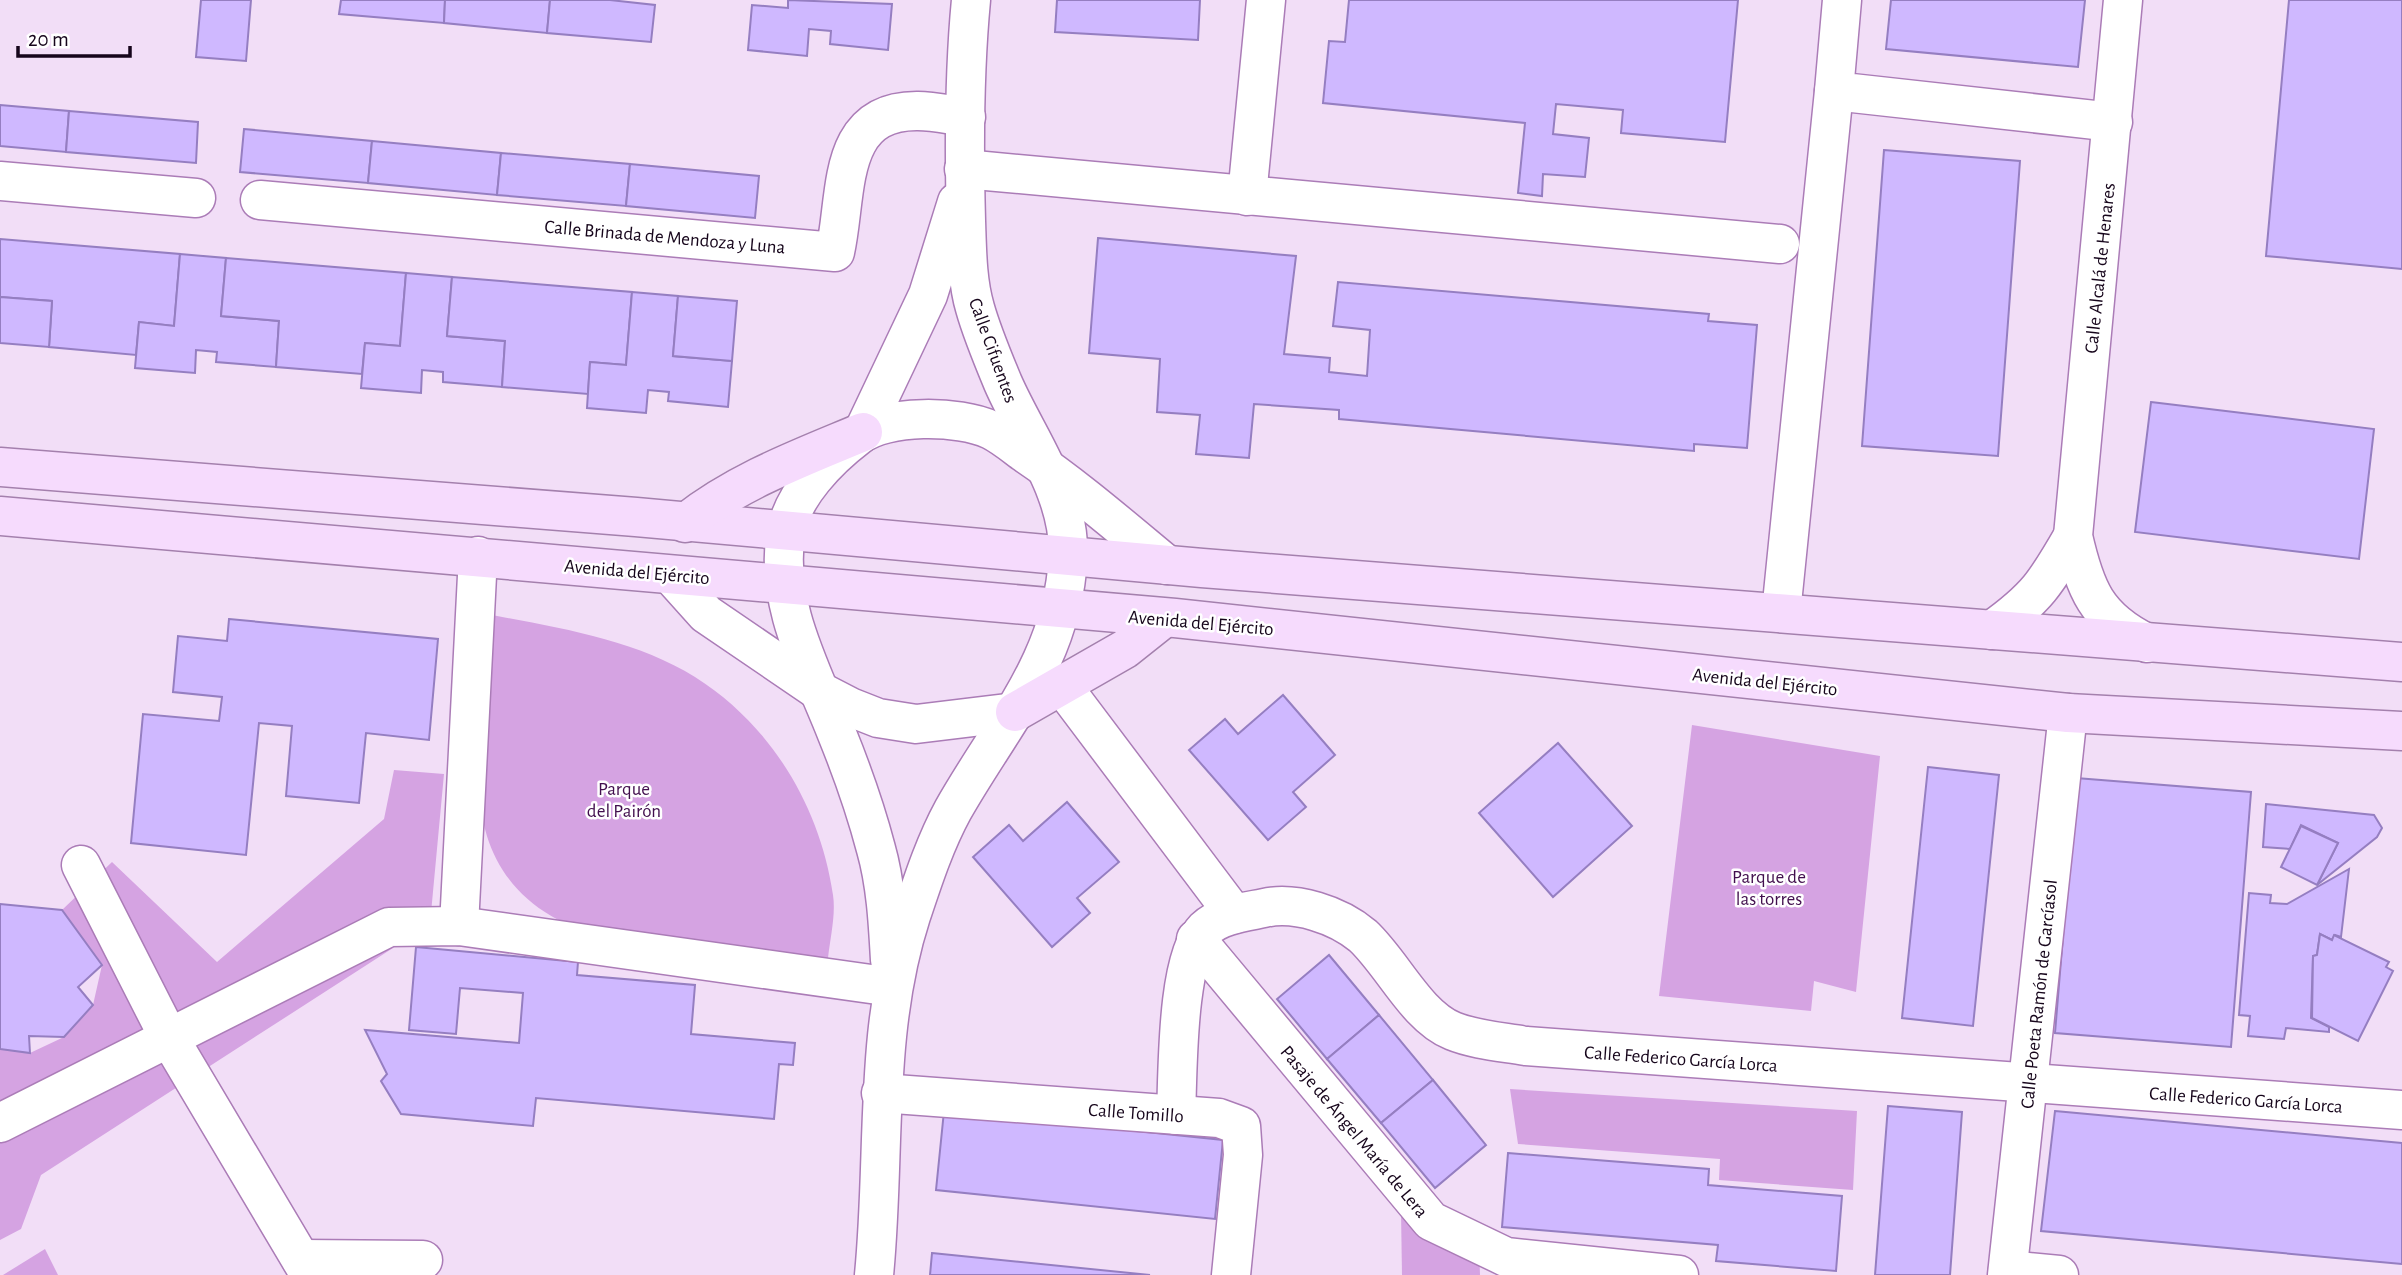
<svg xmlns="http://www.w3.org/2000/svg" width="2402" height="1275" viewBox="0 0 2402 1275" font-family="'Alegreya Sans',sans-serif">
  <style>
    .green { fill: #d5a3e2 }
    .building { fill: #cfb8ff; stroke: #957ec1; stroke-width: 2 }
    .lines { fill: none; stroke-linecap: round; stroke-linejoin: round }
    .minor-casing { stroke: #ab7cb7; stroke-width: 41 }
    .major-casing { stroke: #a480ad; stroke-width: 41 }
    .minor { stroke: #fff; stroke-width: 38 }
    .major { stroke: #f6dbfd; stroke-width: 38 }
    .labels { text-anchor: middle; stroke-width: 5; stroke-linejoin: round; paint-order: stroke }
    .street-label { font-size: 19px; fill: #16051b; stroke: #fff }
    .park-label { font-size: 19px; fill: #420f4e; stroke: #fff }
  </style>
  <rect width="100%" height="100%" fill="#f2def7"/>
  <g class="green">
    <path d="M 492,615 C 560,628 636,640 695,677 C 771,725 820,806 833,895 C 836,914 830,939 828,958 C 782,954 737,950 691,946 C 665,944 637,945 612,939 C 528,920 479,868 479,779 C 479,725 488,669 492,615 Z"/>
    <path d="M 1692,725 L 1880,756 L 1856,992 L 1814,981 L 1811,1011 L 1659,996 Z"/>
    <path d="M 394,770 L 444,774 L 431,913 L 410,937 L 41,1175 L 21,1229 L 0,1240 L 0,1049 L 30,1053 L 64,1037 L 93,1005 L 102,965 L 62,910 L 112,862 L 217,962 L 384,819 Z"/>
    <path d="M 1510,1089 L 1857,1111 L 1853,1190 L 1719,1180 L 1720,1159 L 1518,1144 Z"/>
    <path d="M 1401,1212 L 1479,1244 L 1480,1275 L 1402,1275 Z"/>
    <path d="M 45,1249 L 58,1275 L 3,1275 Z"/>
  </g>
  <g class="building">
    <path d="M 201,0 L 251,0 L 246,61 L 196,57 Z"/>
    <path d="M 341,0 L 445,0 L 444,23 L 339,14 Z"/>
    <path d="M 445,0 L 550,0 L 547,33 L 444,23 Z"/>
    <path d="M 550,0 L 610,0 L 655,5 L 651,42 L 547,33 Z"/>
    <path d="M 788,0 L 892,4 L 888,50 L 830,44 L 831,31 L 809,29 L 807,56 L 748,50 L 752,5 L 788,8 Z"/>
    <path d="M 1057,0 L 1200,0 L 1198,40 L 1055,32 Z"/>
    <path d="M 1349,0 L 1738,0 L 1725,142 L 1621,133 L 1623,110 L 1556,104 L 1553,134 L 1589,138 L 1585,177 L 1543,174 L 1542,196 L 1518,193 L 1525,123 L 1323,103 L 1329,41 L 1345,42 Z"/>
    <path d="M 1891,0 L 2085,0 L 2078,67 L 1886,49 Z"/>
    <path d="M 2289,0 L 2402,0 L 2402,269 L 2266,256 Z"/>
    <path d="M 0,105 L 69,111 L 66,152 L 0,146 Z"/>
    <path d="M 69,111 L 198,122 L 196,163 L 66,152 Z"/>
    <path d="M 244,129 L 372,141 L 368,183 L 240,172 Z"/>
    <path d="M 372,141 L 501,153 L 497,195 L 368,183 Z"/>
    <path d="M 1884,150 L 2020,161 L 1998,456 L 1862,446 Z"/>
    <path d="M 501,153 L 630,164 L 626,206 L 497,195 Z"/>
    <path d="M 630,164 L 759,176 L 755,218 L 626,206 Z"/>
    <path d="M 1098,238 L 1296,256 L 1284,354 L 1330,358 L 1329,372 L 1367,376 L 1370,330 L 1333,326 L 1338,282 L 1709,314 L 1708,321 L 1757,325 L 1747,448 L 1694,444 L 1694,451 L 1339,419 L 1339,410 L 1254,404 L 1249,458 L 1196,454 L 1200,415 L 1157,412 L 1160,359 L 1089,353 Z"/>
    <path d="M 0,239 L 180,254 L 174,326 L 139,322 L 136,355 L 49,347 L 52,301 L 0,297 Z"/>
    <path d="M 180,254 L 226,258 L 221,316 L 279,321 L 276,367 L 216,362 L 217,352 L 196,350 L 195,373 L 135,368 L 139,322 L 174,326 Z"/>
    <path d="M 226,258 L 406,273 L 400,346 L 365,343 L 362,374 L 276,367 L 279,321 L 221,316 Z"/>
    <path d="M 406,273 L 452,277 L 447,336 L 505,341 L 502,387 L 443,382 L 443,372 L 422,370 L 421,393 L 361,388 L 365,343 L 400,346 Z"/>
    <path d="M 452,277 L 632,292 L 626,365 L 590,362 L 588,394 L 502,387 L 505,341 L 447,336 Z"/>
    <path d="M 632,292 L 678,296 L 673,356 L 732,361 L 728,407 L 668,401 L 669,392 L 648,390 L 646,413 L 587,408 L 590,362 L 626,365 Z"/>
    <path d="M 678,296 L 737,301 L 732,361 L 673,356 Z"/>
    <path d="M 0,297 L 52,301 L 49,347 L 0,343 Z"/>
    <path d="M 2151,402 L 2374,429 L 2359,559 L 2135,532 Z"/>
    <path d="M 229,619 L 438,639 L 429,740 L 366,733 L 359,803 L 286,796 L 292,726 L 259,723 L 246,855 L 131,843 L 143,714 L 219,721 L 222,697 L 173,692 L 178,636 L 227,641 Z"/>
    <path d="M 1283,695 L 1335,755 L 1293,792 L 1306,807 L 1268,840 L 1189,750 L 1225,719 L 1238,734 Z"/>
    <path d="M 1558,743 L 1632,826 L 1553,897 L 1479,813 Z"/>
    <path d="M 1928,767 L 1999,775 L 1973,1026 L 1902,1018 Z"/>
    <path d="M 2076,778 L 2251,792 L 2231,1047 L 2055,1033 Z"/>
    <path d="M 1067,802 L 1119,862 L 1077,898 L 1090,913 L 1052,947 L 973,857 L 1009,825 L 1023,841 Z"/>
    <path d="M 2266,804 L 2374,815 L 2382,828 L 2377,837 L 2317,885 L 2338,843 L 2301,825 L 2290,849 L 2263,847 Z"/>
    <path d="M 2301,826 L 2338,843 L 2317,885 L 2281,867 Z"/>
    <path d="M 2349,869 L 2341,937 L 2335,935 L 2332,940 L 2320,934 L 2317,955 L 2313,956 L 2311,1018 L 2329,1027 L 2329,1032 L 2286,1028 L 2284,1039 L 2248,1036 L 2250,1016 L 2239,1015 L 2249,893 L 2271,895 L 2270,903 L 2287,904 Z"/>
    <path d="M 0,904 L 62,910 L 102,965 L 78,987 L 93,1005 L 64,1037 L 29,1036 L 30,1053 L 0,1049 Z"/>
    <path d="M 2320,934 L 2332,940 L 2334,935 L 2389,962 L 2386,967 L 2393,971 L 2358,1041 L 2312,1018 L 2313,956 L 2317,955 Z"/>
    <path d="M 416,947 L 578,962 L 577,975 L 695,985 L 691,1034 L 795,1043 L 793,1065 L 779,1064 L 774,1119 L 536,1098 L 533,1126 L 401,1114 L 381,1081 L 387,1074 L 365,1030 L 519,1043 L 523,993 L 460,988 L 456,1034 L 409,1030 Z"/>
    <path d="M 1329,955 L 1379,1015 L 1327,1059 L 1277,999 Z"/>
    <path d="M 1379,1015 L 1433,1080 L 1381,1123 L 1327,1059 Z"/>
    <path d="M 1433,1080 L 1486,1145 L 1435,1188 L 1381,1123 Z"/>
    <path d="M 1888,1106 L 1962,1112 L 1950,1275 L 1875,1275 Z"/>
    <path d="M 944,1111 L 1223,1140 L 1215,1219 L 936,1190 Z"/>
    <path d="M 2055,1111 L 2402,1143 L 2402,1264 L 2041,1231 Z"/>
    <path d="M 1508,1153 L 1709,1169 L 1708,1185 L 1842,1196 L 1836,1271 L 1716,1261 L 1718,1245 L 1502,1227 Z"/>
    <path d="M 932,1253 L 1150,1275 L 930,1275 Z"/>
  </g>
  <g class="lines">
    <g class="minor-casing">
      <g id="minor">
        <path d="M 1842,0 L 1834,91 L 2113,122"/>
        <path d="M 2123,0 L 2073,536 C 2085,589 2096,618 2147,643"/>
        <path d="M 964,169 L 1780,244"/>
        <path d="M 0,181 L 196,198"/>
        <path d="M 1247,196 L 1266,0"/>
        <path d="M 260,200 L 835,252 C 848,195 835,110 918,111 C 934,111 950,115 966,117"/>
        <path d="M 863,432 L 928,295 L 957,202"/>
        <path d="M 671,575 L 706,614 L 819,691 L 850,707 L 878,718 L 916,724 L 1015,712"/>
        <path d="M 1781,613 L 1834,91"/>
        <path d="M 1992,630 C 2037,598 2046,583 2073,536"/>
        <path d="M 1063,687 L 1234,914"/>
        <path d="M 81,865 L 168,1036 L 310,1275"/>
        <path d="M 459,926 L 478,556"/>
        <path d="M 1196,939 L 1431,1221 L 1506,1257 L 1679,1275"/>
        <path d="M 890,960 C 888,924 886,884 876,849 C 866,811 852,771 837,734 C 812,670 774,604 786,532 C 793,494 828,459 858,436 C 886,414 959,415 991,430 C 1003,436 1015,446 1026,454 C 1075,487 1121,527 1167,565"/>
        <path d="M 881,1093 L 1219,1118 L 1241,1126 L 1243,1155 L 1231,1275"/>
        <path d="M 1176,1115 C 1178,1073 1176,958 1205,929 C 1219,915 1245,912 1264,908 C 1296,901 1338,915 1363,936 C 1393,964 1416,1016 1453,1031 C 1475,1040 1503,1042 1526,1046 L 2402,1110"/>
        <path d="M 0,1123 L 389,927 L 459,926 L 892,987"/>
        <path d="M 301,1259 L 423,1260"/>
        <path d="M 2008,1270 L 2059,1275"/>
        <path d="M 874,1275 C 886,1155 873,1033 911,916 C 923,880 935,843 953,810 C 1001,725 1063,660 1068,557 C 1071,494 1027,438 1003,383 C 993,359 982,333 975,308 C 967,281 967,249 966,221 C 964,148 964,73 971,0"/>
        <path d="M 2007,1275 L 2068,713"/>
      </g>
    </g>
    <g class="major-casing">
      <g id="major">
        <path d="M 0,467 L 636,517 L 1202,568 L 2402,662"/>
        <path d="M 0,516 L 1175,618 L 2068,713 L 2402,731"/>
        <path d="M 685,523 C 738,481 801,458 863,432"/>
        <path d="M 1015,712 L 1125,649 L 1164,618"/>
      </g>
    </g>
    <use href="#minor" class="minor"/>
    <use href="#major" class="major"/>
  </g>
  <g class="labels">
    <g class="street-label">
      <text transform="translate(665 236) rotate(5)" y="7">Calle Brinada de Mendoza y Luna</text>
      <text transform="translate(2099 268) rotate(-84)" y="7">Calle Alcalá de Henares</text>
      <text transform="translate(994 350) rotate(70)" y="7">Calle Cifuentes</text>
      <text transform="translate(637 571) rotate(5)" y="7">Avenida del Ejército</text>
      <text transform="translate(1201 622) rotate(5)" y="7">Avenida del Ejército</text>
      <text transform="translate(1765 681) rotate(6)" y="7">Avenida del Ejército</text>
      <text transform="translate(2038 994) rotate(-84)" y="7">Calle Poeta Ramón de Garcíasol</text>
      <text transform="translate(1681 1058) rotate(4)" y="7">Calle Federico García Lorca</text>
      <text transform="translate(2246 1099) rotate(4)" y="7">Calle Federico García Lorca</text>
      <text transform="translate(1136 1112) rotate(4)" y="7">Calle Tomillo</text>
      <text transform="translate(1355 1131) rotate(50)" y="7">Pasaje de Ángel María de Lera</text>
    </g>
    <g class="park-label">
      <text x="624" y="795">Parque<tspan x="624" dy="22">del Pairón</tspan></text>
      <text x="1769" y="883">Parque de<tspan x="1769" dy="22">las torres</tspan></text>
    </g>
  </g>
  <path d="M18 46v10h112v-10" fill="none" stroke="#16051b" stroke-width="3.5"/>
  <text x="28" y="46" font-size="21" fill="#16051b" stroke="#ffffff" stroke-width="5" paint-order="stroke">20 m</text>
</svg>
